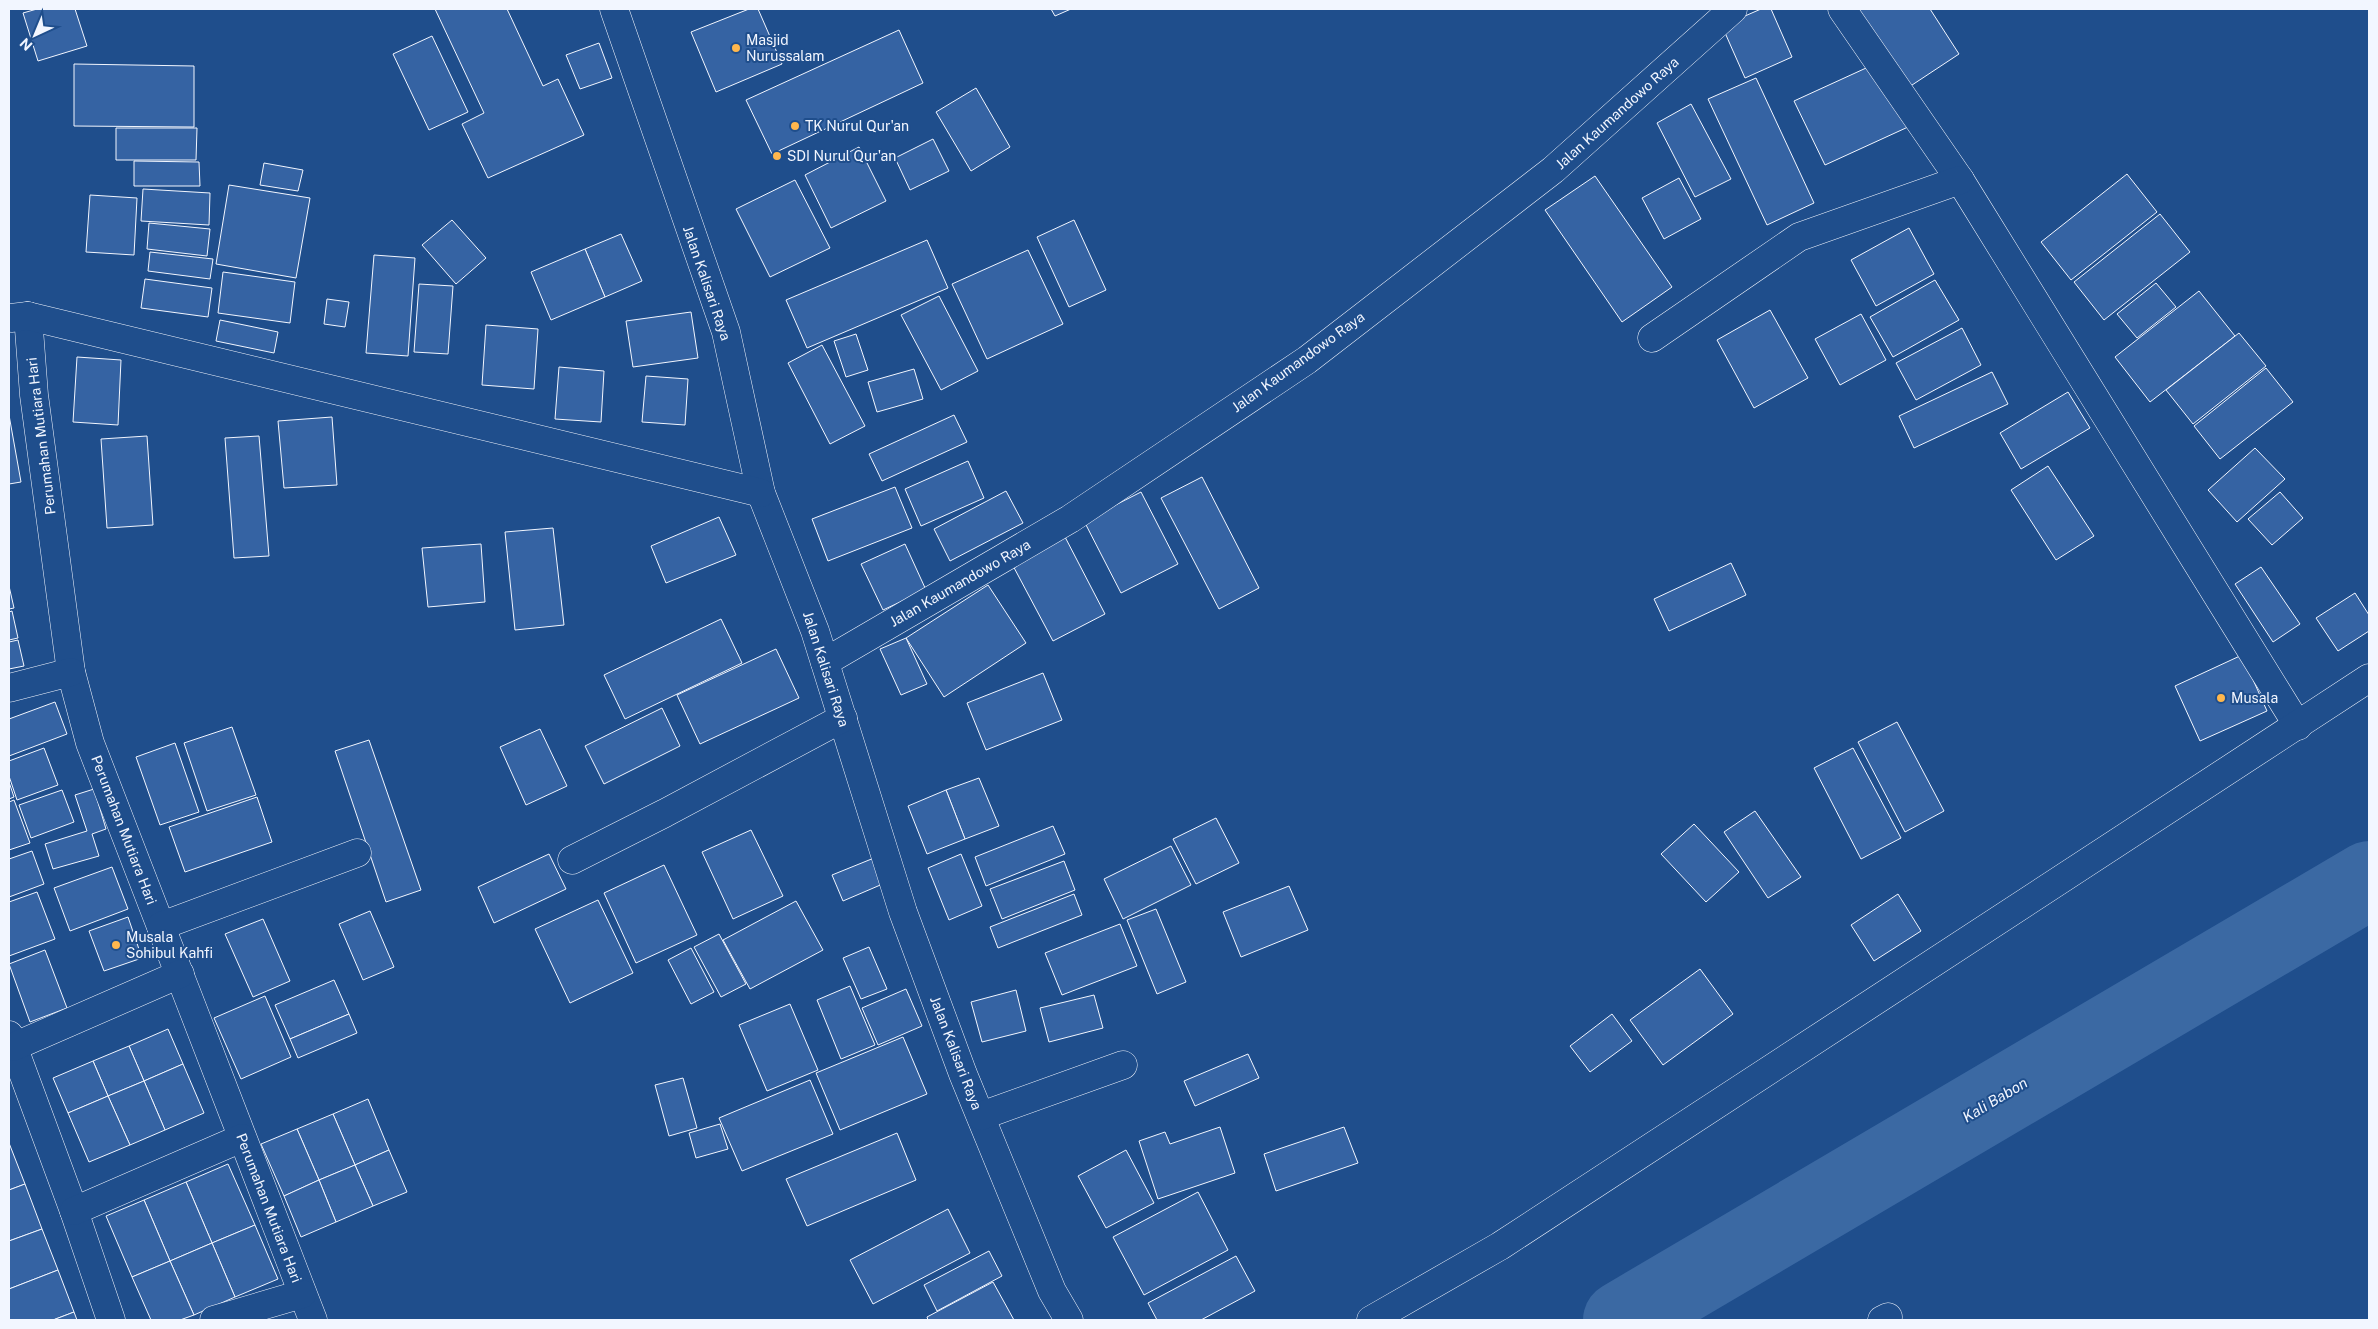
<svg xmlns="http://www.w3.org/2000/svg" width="2378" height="1329" viewBox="0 0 2378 1329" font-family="'Public Sans',sans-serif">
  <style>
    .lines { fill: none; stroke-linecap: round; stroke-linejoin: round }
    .river { stroke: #3b69a3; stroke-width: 78 }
    .building { fill: #3563a3; stroke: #f2f6ff }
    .minor-casing { stroke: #f2f6ff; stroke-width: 29 }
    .minor { stroke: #1f4e8c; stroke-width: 28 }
    .poi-dot { fill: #ffb74d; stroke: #1f4e8c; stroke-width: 2 }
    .labels { text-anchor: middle; stroke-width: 4; stroke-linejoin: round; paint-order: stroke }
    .poi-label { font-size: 14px; fill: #f2f6ff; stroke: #1f4e8c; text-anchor: start }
    .street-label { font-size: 14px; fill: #f2f6ff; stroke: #1f4e8c }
    .water-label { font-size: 15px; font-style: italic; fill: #f2f6ff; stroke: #1f4e8c }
  </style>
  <rect width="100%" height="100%" fill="#1f4e8c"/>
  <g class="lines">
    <path class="river" d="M 1622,1320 L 2369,880"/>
  </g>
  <g class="building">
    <path d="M 37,9 L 75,9 L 87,46 L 38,61 L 23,13 Z"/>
    <path d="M 435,9 L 507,9 L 543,86 L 558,79 L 584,135 L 488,178 L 462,124 L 484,113 Z"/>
    <path d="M 749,9 L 758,9 L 782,64 L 716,92 L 691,32 Z"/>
    <path d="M 1051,9 L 1071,9 L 1055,16 Z"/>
    <path d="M 1761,9 L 1771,9 L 1792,57 L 1745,78 L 1722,26 Z"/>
    <path d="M 1854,9 L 1930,9 L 1959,54 L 1906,89 Z"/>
    <path d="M 899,30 L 923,83 L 772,154 L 746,100 Z"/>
    <path d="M 432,36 L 468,112 L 429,130 L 393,54 Z"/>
    <path d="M 599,43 L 612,78 L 580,89 L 566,55 Z"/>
    <path d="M 1877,63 L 1908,127 L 1825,165 L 1794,101 Z"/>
    <path d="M 74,64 L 194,66 L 194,127 L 74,126 Z"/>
    <path d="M 1756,78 L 1814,203 L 1767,225 L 1708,99 Z"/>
    <path d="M 976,88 L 1010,147 L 971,171 L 936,112 Z"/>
    <path d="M 1691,104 L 1731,179 L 1695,197 L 1657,123 Z"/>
    <path d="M 116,128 L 197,128 L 196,160 L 116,160 Z"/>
    <path d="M 933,139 L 949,171 L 910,190 L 895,158 Z"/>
    <path d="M 859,147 L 886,201 L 831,228 L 805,175 Z"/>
    <path d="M 134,161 L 199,162 L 200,186 L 134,186 Z"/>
    <path d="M 264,163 L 303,170 L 298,191 L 260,185 Z"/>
    <path d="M 2127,174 L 2157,212 L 2071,280 L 2041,242 Z"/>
    <path d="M 1595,176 L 1672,287 L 1622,322 L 1545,210 Z"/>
    <path d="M 1679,178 L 1701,219 L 1664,239 L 1642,198 Z"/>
    <path d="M 795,180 L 830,248 L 770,277 L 736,209 Z"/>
    <path d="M 229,185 L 310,198 L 296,278 L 216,264 Z"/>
    <path d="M 143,189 L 210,193 L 209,225 L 141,221 Z"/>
    <path d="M 90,195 L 137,198 L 134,255 L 86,252 Z"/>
    <path d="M 2160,214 L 2190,252 L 2104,320 L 2074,282 Z"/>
    <path d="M 452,220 L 486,258 L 456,284 L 422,245 Z"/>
    <path d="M 1074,220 L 1106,290 L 1069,307 L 1037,237 Z"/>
    <path d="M 149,223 L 210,229 L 207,256 L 147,249 Z"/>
    <path d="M 1909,228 L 1934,274 L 1876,306 L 1851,260 Z"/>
    <path d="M 621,234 L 642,281 L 605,297 L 585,249 Z"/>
    <path d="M 927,240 L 948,288 L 807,348 L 786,300 Z"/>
    <path d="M 585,249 L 605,297 L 551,320 L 531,272 Z"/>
    <path d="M 1028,250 L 1063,324 L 987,359 L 952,284 Z"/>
    <path d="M 150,252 L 213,259 L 210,279 L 148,271 Z"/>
    <path d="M 374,255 L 415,258 L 408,356 L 366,353 Z"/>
    <path d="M 223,272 L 295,282 L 290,323 L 218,313 Z"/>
    <path d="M 145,279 L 212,288 L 208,317 L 141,308 Z"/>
    <path d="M 1935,280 L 1959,320 L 1893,357 L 1870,317 Z"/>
    <path d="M 2156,283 L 2176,307 L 2137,338 L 2117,314 Z"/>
    <path d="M 419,284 L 453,286 L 448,354 L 414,352 Z"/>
    <path d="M 2199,291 L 2235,336 L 2150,402 L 2115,357 Z"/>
    <path d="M 939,296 L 978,371 L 941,390 L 901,315 Z"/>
    <path d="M 327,299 L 349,302 L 345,327 L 324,324 Z"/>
    <path d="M 1770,310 L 1808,378 L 1754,408 L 1717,340 Z"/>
    <path d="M 691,312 L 698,358 L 633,367 L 626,321 Z"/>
    <path d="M 1861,314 L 1886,360 L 1840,385 L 1815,339 Z"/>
    <path d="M 220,320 L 278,332 L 274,353 L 216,341 Z"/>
    <path d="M 486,325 L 538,329 L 534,389 L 482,385 Z"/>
    <path d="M 1962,328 L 1981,365 L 1916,400 L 1896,363 Z"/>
    <path d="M 2239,333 L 2266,366 L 2193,424 L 2166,390 Z"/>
    <path d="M 856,334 L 868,370 L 846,377 L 834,341 Z"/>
    <path d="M 822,345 L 865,426 L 830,444 L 788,363 Z"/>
    <path d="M 77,357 L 121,360 L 118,425 L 73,422 Z"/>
    <path d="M 559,367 L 604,371 L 601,422 L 555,419 Z"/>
    <path d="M 2266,368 L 2293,402 L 2220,459 L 2194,426 Z"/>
    <path d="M 914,369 L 923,399 L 877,412 L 868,382 Z"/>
    <path d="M 1992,372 L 2008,404 L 1914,448 L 1899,416 Z"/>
    <path d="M 646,376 L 688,379 L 685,425 L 642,422 Z"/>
    <path d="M 2068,392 L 2090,428 L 2021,469 L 2000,433 Z"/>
    <path d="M 9,415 L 21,482 L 9,484 Z"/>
    <path d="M 954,415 L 967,442 L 882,481 L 869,454 Z"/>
    <path d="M 332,417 L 337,485 L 284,488 L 278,421 Z"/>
    <path d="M 147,436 L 153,525 L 107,528 L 101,439 Z"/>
    <path d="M 259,436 L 269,556 L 234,558 L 225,438 Z"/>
    <path d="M 2255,448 L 2285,479 L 2237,522 L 2208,490 Z"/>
    <path d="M 968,461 L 984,498 L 921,526 L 905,489 Z"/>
    <path d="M 2048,466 L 2094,536 L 2056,560 L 2011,490 Z"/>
    <path d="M 1202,477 L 1259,588 L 1219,609 L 1161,498 Z"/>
    <path d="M 895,487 L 912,528 L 828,561 L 812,519 Z"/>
    <path d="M 1006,491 L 1023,523 L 950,561 L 934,529 Z"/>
    <path d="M 1141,492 L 1178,564 L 1121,593 L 1084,521 Z"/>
    <path d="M 2280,492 L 2303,518 L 2272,545 L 2248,519 Z"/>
    <path d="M 719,517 L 736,555 L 666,583 L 651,546 Z"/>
    <path d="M 553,528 L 564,625 L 515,630 L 505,532 Z"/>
    <path d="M 1064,535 L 1105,614 L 1053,641 L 1011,562 Z"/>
    <path d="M 481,544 L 485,602 L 428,607 L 422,548 Z"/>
    <path d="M 905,544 L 926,590 L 883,610 L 861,564 Z"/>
    <path d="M 1731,563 L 1746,595 L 1669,631 L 1654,599 Z"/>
    <path d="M 2261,567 L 2300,624 L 2273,642 L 2235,584 Z"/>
    <path d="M 988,585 L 1026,643 L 944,697 L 906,638 Z"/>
    <path d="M 9,586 L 14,608 L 9,609 Z"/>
    <path d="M 2355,593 L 2369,615 L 2369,631 L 2338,651 L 2316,618 Z"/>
    <path d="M 12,611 L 18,638 L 9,640 L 9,612 Z"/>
    <path d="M 721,619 L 742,663 L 625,719 L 604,675 Z"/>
    <path d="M 906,638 L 927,684 L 901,695 L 880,649 Z"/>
    <path d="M 18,640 L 24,666 L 9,669 L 9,642 Z"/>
    <path d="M 776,649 L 799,698 L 700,744 L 677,695 Z"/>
    <path d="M 2242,655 L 2267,711 L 2200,741 L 2175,686 Z"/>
    <path d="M 1043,673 L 1062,720 L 986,750 L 967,703 Z"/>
    <path d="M 55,702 L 67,734 L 9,756 L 9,719 Z"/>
    <path d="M 662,708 L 680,746 L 604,784 L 585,746 Z"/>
    <path d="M 1897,722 L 1944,811 L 1905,832 L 1858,742 Z"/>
    <path d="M 232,727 L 256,795 L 207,811 L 184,743 Z"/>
    <path d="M 540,729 L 567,786 L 526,805 L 500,747 Z"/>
    <path d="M 369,740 L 421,890 L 386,902 L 335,751 Z"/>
    <path d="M 175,743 L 199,812 L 160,825 L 136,757 Z"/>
    <path d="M 44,748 L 58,785 L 17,800 L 9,776 L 9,761 Z"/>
    <path d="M 1853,748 L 1901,838 L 1861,859 L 1814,768 Z"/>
    <path d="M 979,778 L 999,826 L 965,839 L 946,790 Z"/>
    <path d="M 9,782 L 14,797 L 9,799 Z"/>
    <path d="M 94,789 L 106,829 L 92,834 L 99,856 L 53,869 L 45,844 L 87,831 L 75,795 Z"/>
    <path d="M 62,790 L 74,822 L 31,838 L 19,805 Z"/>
    <path d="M 946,790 L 965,839 L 927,854 L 908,806 Z"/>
    <path d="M 257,797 L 272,842 L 185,872 L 169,827 Z"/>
    <path d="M 14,800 L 30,843 L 9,850 L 9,802 Z"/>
    <path d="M 1755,811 L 1801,877 L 1768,898 L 1724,832 Z"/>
    <path d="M 1216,818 L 1239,863 L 1196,884 L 1173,839 Z"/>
    <path d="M 1694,824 L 1739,872 L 1706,902 L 1661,854 Z"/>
    <path d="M 1053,826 L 1065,854 L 986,886 L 975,857 Z"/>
    <path d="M 751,830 L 783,896 L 733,919 L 702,852 Z"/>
    <path d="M 1171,846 L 1191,885 L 1123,919 L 1104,879 Z"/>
    <path d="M 32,851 L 44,884 L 9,897 L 9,859 Z"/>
    <path d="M 549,854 L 566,889 L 494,923 L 478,887 Z"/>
    <path d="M 961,854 L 982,906 L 949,920 L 928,868 Z"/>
    <path d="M 874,858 L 885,883 L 843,901 L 832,875 Z"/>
    <path d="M 1064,861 L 1075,890 L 1002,919 L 990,889 Z"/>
    <path d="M 664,865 L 697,935 L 636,963 L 604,893 Z"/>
    <path d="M 112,867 L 128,909 L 70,931 L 54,888 Z"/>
    <path d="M 1289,886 L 1308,930 L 1241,957 L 1223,912 Z"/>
    <path d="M 37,892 L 55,939 L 9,956 L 9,902 Z"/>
    <path d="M 1074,894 L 1082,915 L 998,948 L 990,927 Z"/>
    <path d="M 1898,894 L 1921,931 L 1874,961 L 1851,925 Z"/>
    <path d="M 598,900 L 633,973 L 570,1003 L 535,929 Z"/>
    <path d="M 796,901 L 823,950 L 750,989 L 723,940 Z"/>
    <path d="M 1156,909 L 1186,982 L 1157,994 L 1127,920 Z"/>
    <path d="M 370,911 L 394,967 L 363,980 L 339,924 Z"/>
    <path d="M 128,917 L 142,958 L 104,971 L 89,931 Z"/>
    <path d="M 263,919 L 290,981 L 253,997 L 225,934 Z"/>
    <path d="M 1120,924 L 1137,966 L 1062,995 L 1045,953 Z"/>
    <path d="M 719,934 L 746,984 L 721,997 L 694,947 Z"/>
    <path d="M 869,947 L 887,989 L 861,999 L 843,958 Z"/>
    <path d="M 691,948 L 714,992 L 691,1004 L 668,960 Z"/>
    <path d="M 45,950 L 67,1008 L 30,1022 L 9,964 Z"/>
    <path d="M 1700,969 L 1733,1014 L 1663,1065 L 1630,1020 Z"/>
    <path d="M 334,980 L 349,1014 L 290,1039 L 275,1005 Z"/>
    <path d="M 850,986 L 875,1045 L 841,1059 L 817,1000 Z"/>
    <path d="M 906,989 L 922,1026 L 878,1045 L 862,1008 Z"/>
    <path d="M 1016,990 L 1026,1031 L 982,1042 L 971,1002 Z"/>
    <path d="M 1094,995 L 1103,1028 L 1049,1042 L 1040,1008 Z"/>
    <path d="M 265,996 L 291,1057 L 241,1079 L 214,1018 Z"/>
    <path d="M 790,1004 L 818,1070 L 767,1091 L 739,1025 Z"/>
    <path d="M 349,1014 L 357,1033 L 298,1058 L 290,1039 Z"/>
    <path d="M 1612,1014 L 1632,1041 L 1590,1072 L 1570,1046 Z"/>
    <path d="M 168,1029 L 183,1064 L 144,1081 L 129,1046 Z"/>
    <path d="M 903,1037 L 927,1094 L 840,1130 L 816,1073 Z"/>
    <path d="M 129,1046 L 144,1081 L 108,1096 L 93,1061 Z"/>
    <path d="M 1248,1054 L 1259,1078 L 1195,1106 L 1184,1081 Z"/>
    <path d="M 93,1061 L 108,1096 L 68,1113 L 53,1078 Z"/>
    <path d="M 183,1064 L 204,1113 L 165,1130 L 144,1081 Z"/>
    <path d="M 683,1078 L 697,1128 L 669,1136 L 655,1085 Z"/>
    <path d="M 810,1080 L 833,1134 L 742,1171 L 719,1118 Z"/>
    <path d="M 144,1081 L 165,1130 L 130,1145 L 108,1096 Z"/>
    <path d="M 108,1096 L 130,1145 L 89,1162 L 68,1113 Z"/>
    <path d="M 368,1099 L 389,1150 L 355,1165 L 333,1114 Z"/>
    <path d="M 333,1114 L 355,1165 L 319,1180 L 297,1129 Z"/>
    <path d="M 720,1124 L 728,1149 L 696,1158 L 689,1133 Z"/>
    <path d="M 1220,1127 L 1235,1173 L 1158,1199 L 1139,1141 L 1165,1132 L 1170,1144 Z"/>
    <path d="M 1344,1127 L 1358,1163 L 1276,1191 L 1264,1154 Z"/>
    <path d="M 297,1129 L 319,1180 L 284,1196 L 261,1144 Z"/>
    <path d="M 897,1133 L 916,1180 L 807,1226 L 786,1179 Z"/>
    <path d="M 9,1143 L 25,1184 L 9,1190 Z"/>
    <path d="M 389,1150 L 407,1192 L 373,1206 L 355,1165 Z"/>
    <path d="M 1126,1150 L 1154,1203 L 1106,1228 L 1078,1176 Z"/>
    <path d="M 228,1164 L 255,1225 L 212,1243 L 186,1182 Z"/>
    <path d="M 355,1165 L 373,1206 L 336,1222 L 319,1180 Z"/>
    <path d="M 319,1180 L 336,1222 L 301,1237 L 284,1196 Z"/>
    <path d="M 186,1182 L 212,1243 L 170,1261 L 144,1200 Z"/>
    <path d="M 25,1184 L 42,1229 L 9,1241 L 9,1190 Z"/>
    <path d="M 1198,1192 L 1228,1250 L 1144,1295 L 1113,1237 Z"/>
    <path d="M 144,1200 L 170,1261 L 132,1277 L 106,1216 Z"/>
    <path d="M 948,1209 L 970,1253 L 873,1304 L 850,1260 Z"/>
    <path d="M 255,1225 L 278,1279 L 235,1297 L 212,1243 Z"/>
    <path d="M 42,1229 L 58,1270 L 9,1289 L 9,1241 Z"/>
    <path d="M 212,1243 L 235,1297 L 194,1315 L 170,1261 Z"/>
    <path d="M 989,1251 L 1002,1276 L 937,1311 L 924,1285 Z"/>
    <path d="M 1236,1256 L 1255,1291 L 1201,1320 L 1157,1320 L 1148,1303 Z"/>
    <path d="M 170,1261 L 194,1315 L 180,1320 L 151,1320 L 132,1277 Z"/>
    <path d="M 58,1270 L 74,1312 L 53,1320 L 9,1320 L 9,1289 Z"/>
    <path d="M 993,1282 L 1014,1320 L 928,1320 L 927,1317 Z"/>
    <path d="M 74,1312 L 77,1320 L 53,1320 Z"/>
  </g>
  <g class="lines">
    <g class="minor-casing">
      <g id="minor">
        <path d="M 614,9 L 726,332 L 761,493 L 815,631 L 903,912 L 963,1074 L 1052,1291 L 1069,1320"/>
        <path d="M 1842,9 L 1960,180 L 2298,726"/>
        <path d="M 28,316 L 34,395 L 71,672 L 90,743 L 313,1320"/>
        <path d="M 11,318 L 28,316 L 761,493"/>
        <path d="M 1652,338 L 1799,237 L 1960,180"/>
        <path d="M 825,662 L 1070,519 L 1307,360 L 1553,170 L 1733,9"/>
        <path d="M 9,688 L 71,672"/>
        <path d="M 572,860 L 665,813 L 843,718"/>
        <path d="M 161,926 L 357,853"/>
        <path d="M 9,1035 L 74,1211 L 111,1320"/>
        <path d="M 13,1047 L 180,974"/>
        <path d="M 981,1116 L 1123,1065"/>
        <path d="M 74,1211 L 242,1138"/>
        <path d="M 214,1320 L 302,1294"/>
        <path d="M 1371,1320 L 1500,1246 L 2369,678"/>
        <path d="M 1882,1320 L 1888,1317"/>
      </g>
    </g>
    <use href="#minor" class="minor"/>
  </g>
  <g class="poi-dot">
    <circle cx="736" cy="48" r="5"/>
    <circle cx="795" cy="126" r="5"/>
    <circle cx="777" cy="156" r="5"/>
    <circle cx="2221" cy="698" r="5"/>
    <circle cx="116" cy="945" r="5"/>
  </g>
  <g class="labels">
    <g class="poi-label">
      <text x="746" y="45">Masjid<tspan x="746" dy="16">Nurussalam</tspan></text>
      <text x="805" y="131">TK Nurul Qur'an</text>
      <text x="787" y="161">SDI Nurul Qur'an</text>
      <text x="2231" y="703">Musala</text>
      <text x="126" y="942">Musala<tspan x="126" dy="16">Sohibul Kahfi</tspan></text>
    </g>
    <g class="street-label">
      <text transform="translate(1617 113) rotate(-42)" y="5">Jalan Kaumandowo Raya</text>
      <text transform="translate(707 283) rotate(71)" y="5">Jalan Kalisari Raya</text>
      <text transform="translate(1298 362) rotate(-36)" y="5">Jalan Kaumandowo Raya</text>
      <text transform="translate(41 436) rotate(-97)" y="5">Perumahan Mutiara Hari</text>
      <text transform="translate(960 583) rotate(-30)" y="5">Jalan Kaumandowo Raya</text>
      <text transform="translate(826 669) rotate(72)" y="5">Jalan Kalisari Raya</text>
      <text transform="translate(124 830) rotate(69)" y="5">Perumahan Mutiara Hari</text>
      <text transform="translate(956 1053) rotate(69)" y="5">Jalan Kalisari Raya</text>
      <text transform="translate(269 1208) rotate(69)" y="5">Perumahan Mutiara Hari</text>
    </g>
    <g class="water-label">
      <text transform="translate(1995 1100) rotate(-31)" y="5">Kali Babon</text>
    </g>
  </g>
  <rect width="2378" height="1329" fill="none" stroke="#f2f6ff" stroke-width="20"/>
  <g transform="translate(35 35) rotate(224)" stroke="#1f4e8c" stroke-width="4" paint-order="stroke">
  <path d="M0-4L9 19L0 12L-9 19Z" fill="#f2f6ff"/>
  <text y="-8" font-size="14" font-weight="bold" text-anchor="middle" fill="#f2f6ff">N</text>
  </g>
</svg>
